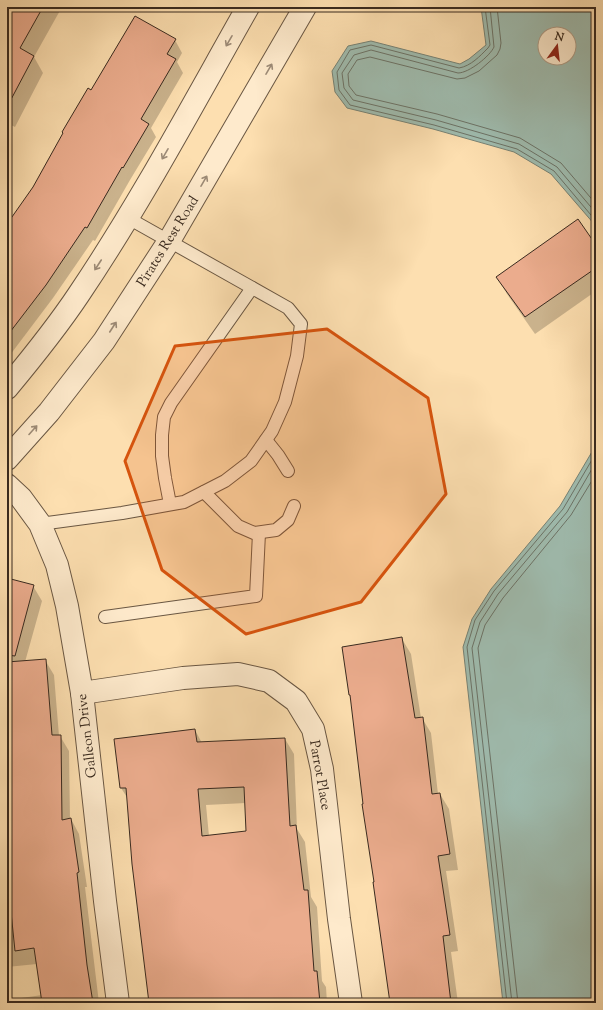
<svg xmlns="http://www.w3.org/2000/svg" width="603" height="1010" viewBox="0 0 603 1010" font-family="'Sorts Mill Goudy',serif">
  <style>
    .water { fill: #9fbcaf; stroke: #768275; fill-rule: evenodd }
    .shadow { fill: #0003; fill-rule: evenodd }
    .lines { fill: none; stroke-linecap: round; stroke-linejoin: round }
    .shore { stroke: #6c7367; stroke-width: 1 }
    .building { fill: #ebac8d; stroke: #392a1f; fill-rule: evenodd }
    .service-casing { stroke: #6a5743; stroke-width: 14 }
    .minor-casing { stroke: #6a5743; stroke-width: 24 }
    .service { stroke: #feeacc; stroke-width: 12 }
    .minor { stroke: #feeacc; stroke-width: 22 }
    .oneway { stroke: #9c8a76 }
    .marked { fill: #d6540e; fill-opacity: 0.2; stroke: #d6540e; stroke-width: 3; stroke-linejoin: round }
    .labels { text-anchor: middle; stroke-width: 4; stroke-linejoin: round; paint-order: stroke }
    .street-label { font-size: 14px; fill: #392a1f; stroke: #feeacc }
  </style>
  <rect width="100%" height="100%" fill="#fddfb0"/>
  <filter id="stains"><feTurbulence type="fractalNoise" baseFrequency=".005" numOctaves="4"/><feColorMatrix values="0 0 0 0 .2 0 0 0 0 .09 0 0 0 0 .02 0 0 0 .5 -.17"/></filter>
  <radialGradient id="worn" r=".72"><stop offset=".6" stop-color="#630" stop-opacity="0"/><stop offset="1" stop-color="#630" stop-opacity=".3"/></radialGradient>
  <g class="water">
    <path d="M 481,7 L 596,7 L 596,228 L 595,225 L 551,174 L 514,152 L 433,129 L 347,108 L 335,92 L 332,71 L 348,46 L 371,41 L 460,64 L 469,59 L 486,45 ZM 545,34 L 569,34 L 569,58 L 545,58 Z"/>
    <path d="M 596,445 L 596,1003 L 503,1003 L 463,647 L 472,619 L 491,589 L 560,506 Z"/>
  </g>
  <g class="shadow">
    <path d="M 7,7 L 62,7 L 34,57 L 43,73 L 15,127 L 7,123 Z"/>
    <path d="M 175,40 L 182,53 L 177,62 L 183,73 L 151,128 L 156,137 L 130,180 L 95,241 L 93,240 L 53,298 L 7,359 L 7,226 L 33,187 L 91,91 Z"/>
    <path d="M 596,247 L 596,291 L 535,334 L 507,294 L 497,277 Z"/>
    <path d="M 7,579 L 33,586 L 42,601 L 25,662 L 45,660 L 54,675 L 59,736 L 60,736 L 69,751 L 70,819 L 71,819 L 79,834 L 87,887 L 85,887 L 99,1003 L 7,1003 L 7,1000 L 42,995 L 37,964 L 7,967 Z"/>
    <path d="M 402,639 L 411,654 L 421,718 L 422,718 L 431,733 L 438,794 L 440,794 L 449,809 L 458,870 L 446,871 L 458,951 L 451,952 L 458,1003 L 390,1003 Z"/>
    <path d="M 195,730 L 202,743 L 285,739 L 294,754 L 297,829 L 305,842 L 311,897 L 317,907 L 322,981 L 326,987 L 327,1003 L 150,1003 L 128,799 L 121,788 L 115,740 ZM 246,803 L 247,832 L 209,836 L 206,805 Z"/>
  </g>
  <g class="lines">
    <g class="shore">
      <path d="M 485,7 L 490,45 L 488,48 C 480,56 471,66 459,68 L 371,45 L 350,50 L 337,72 L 339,90 L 350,105 L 434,125 L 517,149 L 554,171 L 596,221"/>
      <path d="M 490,7 L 494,47 C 490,56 469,73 458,73 L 371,50 L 354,55 L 342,73 L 344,88 L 353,100 L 436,120 L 519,144 L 557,167 L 596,213"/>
      <path d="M 497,7 L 501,43 L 500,49 L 497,55 L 479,71 L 465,78 L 457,79 L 370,57 L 357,60 L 348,74 L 349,86 L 356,95 L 437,114 L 520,138 L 561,163 L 596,204"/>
      <path d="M 507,1003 L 467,647 L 475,620 L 494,591 L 563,509 L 596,453"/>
      <path d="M 512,1003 L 472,648 L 480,622 L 498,594 L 567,512 L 596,462"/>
      <path d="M 518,1003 L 478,648 L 485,625 L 503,598 L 571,515 L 596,474"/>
    </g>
  </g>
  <g class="building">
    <path d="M 7,7 L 43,7 L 20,48 L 34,56 L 7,107 Z"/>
    <path d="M 135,16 L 176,39 L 167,54 L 176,59 L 141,119 L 149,124 L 123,168 L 122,167 L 87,228 L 85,227 L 46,285 L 7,336 L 7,224 L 33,187 L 63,133 L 62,132 L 88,88 L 91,90 Z"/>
    <path d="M 578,219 L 596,245 L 596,268 L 525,317 L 496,277 Z"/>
    <path d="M 7,578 L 34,585 L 15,656 L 7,655 Z"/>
    <path d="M 402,637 L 415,718 L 423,717 L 432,794 L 440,793 L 450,854 L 438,856 L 450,935 L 443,936 L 451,1003 L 390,1003 L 373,882 L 374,882 L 362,804 L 363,804 L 350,695 L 349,695 L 342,647 Z"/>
    <path d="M 46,659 L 52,735 L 61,735 L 62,820 L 71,818 L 79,872 L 77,873 L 87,965 L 93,1003 L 42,1003 L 34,948 L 15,951 L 7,873 L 7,662 Z"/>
    <path d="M 195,729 L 197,742 L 285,738 L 290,826 L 296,825 L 304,890 L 308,890 L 314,971 L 317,971 L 320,1003 L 149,1003 L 132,864 L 126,788 L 120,788 L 114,739 ZM 244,787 L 246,831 L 202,836 L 198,789 Z"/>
  </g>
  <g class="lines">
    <g class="service-casing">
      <g id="service">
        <path d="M 266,440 L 278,455 L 288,471"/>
        <path d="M 204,492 L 238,526 L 254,533 L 276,530 L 288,520 L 294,506"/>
        <path d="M 170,504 L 165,478 L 162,456 L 162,435 L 164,417 L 171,403 L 252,288"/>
        <path d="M 40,524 L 122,513 L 184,502 L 225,481 L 251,461 L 272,431 L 285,402 L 297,356 L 301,324 L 288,308 L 128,218"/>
        <path d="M 105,617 L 256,596 L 259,533"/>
      </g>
    </g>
    <g class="minor-casing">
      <g id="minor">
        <path d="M 7,388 C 32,358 57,327 79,294 C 141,202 193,104 248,7"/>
        <path d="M 7,459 L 49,412 L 104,341 L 169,241 L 305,7"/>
        <path d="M 7,485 L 21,498 L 40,524 L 57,565 L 67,606 L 82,693 L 105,901 L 118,1003"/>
        <path d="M 82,693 L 183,678 L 238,674 L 269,681 L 296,701 L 313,729 L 322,769 L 339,919 L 351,1003"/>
      </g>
    </g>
    <use href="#service" class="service"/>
    <use href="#minor" class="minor"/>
  </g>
  <defs><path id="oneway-shaft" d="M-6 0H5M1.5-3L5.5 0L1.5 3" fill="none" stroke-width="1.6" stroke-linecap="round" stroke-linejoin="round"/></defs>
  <g class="oneway">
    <use href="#oneway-shaft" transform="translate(229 41) rotate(120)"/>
    <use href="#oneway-shaft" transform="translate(269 69) rotate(-60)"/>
    <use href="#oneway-shaft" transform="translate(165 154) rotate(120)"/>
    <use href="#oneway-shaft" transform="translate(204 181) rotate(-60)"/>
    <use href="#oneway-shaft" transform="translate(98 265) rotate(123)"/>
    <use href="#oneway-shaft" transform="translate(113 327) rotate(-57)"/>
    <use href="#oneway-shaft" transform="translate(33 430) rotate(-48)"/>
  </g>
  <path class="marked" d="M 327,329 L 428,398 L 446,494 L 361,602 L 246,634 L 162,570 L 125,461 L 175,346 Z"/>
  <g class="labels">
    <g class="street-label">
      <text transform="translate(167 241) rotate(-58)" y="5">Pirates Rest Road</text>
      <text transform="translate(86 736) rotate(-97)" y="5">Galleon Drive</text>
      <text transform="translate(321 775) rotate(80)" y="5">Parrot Place</text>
    </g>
  </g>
  <rect width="603" height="1010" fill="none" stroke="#fddfb0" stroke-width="24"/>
  <rect x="8" y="8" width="587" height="994" fill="none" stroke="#392a1f" stroke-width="2"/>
  <rect x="12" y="12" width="579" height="986" fill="none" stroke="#392a1f"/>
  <g transform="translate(557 46) rotate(15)"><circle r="19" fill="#feeacc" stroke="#af9d87"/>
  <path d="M0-3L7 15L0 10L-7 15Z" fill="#8f2418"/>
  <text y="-6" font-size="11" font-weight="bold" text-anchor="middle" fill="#392a1f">N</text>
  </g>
  <rect width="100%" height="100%" filter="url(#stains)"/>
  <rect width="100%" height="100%" fill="url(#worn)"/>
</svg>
